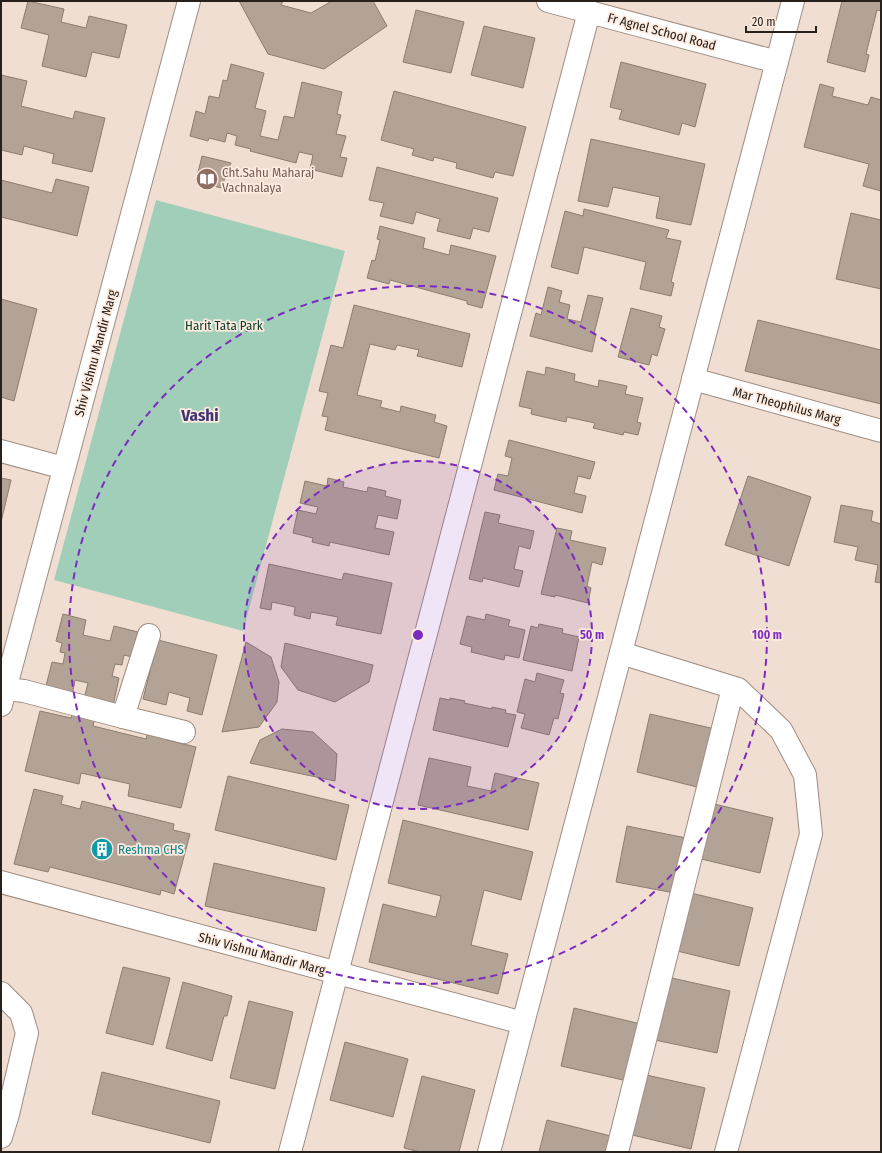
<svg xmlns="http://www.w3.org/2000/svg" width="882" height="1153" viewBox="0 0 882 1153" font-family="'Fira Sans Condensed',sans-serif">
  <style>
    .green { fill: #a1ceb8 }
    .building { fill: #b3a396; stroke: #8b7d70 }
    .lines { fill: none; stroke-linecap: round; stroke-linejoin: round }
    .minor-casing { stroke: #9e8d81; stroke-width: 24 }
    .minor { stroke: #fff; stroke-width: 22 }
    .ring { fill: none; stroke: #7b2cbf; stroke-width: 2; stroke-dasharray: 7 5 }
    .labels { text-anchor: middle; stroke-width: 3.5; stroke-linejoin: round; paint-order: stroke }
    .street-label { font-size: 13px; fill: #27201b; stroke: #feebdf }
    .education-label { font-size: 13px; fill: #785e54; stroke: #feebdf; text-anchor: start }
    .park-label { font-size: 13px; fill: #073b29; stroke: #feebdf }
    .culture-label { font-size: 13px; fill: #0d838f; stroke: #feebdf; text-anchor: start }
    .district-label { font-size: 17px; font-weight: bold; fill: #3f3572; stroke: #feebdf }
    .centre { fill: #7b2cbf; stroke: #feebdf; stroke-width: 2 }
    .ring-label { font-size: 12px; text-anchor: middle; font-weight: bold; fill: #7b2cbf; stroke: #feebdf; stroke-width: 3.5; stroke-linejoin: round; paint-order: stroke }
  </style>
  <rect width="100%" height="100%" fill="#f1ded2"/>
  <path class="green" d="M 156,200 L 345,251 L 243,631 L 54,580 Z"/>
  <g class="building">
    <path d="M 28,1 L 64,9 L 61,22 L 86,28 L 89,16 L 127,25 L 119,58 L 92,52 L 86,77 L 42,66 L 49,35 L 21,28 Z"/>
    <path d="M 239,1 L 283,1 L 281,5 L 311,13 L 332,1 L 373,1 L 387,26 L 324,69 L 268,54 Z"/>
    <path d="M 842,1 L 881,1 L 881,11 L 877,10 L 866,54 L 869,55 L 865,72 L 827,62 Z"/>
    <path d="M 416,10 L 464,22 L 451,73 L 403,62 Z"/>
    <path d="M 484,26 L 535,38 L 523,88 L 471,75 Z"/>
    <path d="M 621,62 L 706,84 L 695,127 L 682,123 L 679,135 L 619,119 L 622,110 L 610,107 Z"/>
    <path d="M 231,64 L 264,73 L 255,108 L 266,111 L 260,136 L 278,140 L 284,116 L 294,118 L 302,82 L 342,92 L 337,114 L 341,115 L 336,134 L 346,136 L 340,157 L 347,158 L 342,177 L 310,169 L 313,155 L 299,152 L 296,163 L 250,151 L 251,149 L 235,145 L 237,136 L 227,133 L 225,142 L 209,138 L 208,141 L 190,136 L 196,111 L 205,114 L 209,96 L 219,98 L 223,80 L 227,81 Z"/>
    <path d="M 1,75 L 27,81 L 21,106 L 73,119 L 75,111 L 105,118 L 92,172 L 52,163 L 54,154 L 24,146 L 22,155 L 1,150 Z"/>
    <path d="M 820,84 L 834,88 L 832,96 L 868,105 L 871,97 L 881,100 L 881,191 L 863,186 L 869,164 L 804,147 Z"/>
    <path d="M 394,91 L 526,127 L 513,176 L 495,172 L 493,178 L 456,168 L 457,163 L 434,157 L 433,161 L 412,155 L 414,149 L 381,140 Z"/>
    <path d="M 591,139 L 705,164 L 691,225 L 656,218 L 660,197 L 613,187 L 608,207 L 578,201 Z"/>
    <path d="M 202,156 L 231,163 L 221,188 L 196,181 Z"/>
    <path d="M 377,167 L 498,198 L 489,232 L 473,228 L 470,239 L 437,231 L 440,219 L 416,212 L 413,224 L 380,216 L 384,203 L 369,200 Z"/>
    <path d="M 56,179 L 89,187 L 77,236 L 1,217 L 1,180 L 52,193 Z"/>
    <path d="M 584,209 L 669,230 L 666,238 L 681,241 L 671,282 L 674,283 L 671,296 L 640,289 L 646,262 L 584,247 L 578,274 L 551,267 L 565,211 L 583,216 Z"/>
    <path d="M 851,213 L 881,220 L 881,289 L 836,279 Z"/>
    <path d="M 380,226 L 425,238 L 423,248 L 449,255 L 451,245 L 496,256 L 482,308 L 467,304 L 467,301 L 390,280 L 389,284 L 367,278 L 372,260 L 375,261 L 380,240 L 377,239 Z"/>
    <path d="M 548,287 L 562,291 L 559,302 L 570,305 L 567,319 L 581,322 L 588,295 L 603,298 L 594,334 L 596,334 L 592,352 L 530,336 L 536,313 L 541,315 Z"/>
    <path d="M 1,299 L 37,309 L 14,401 L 1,397 Z"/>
    <path d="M 354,305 L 470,334 L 462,367 L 417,356 L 419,350 L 397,345 L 395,350 L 370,344 L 357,395 L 382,401 L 380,407 L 400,412 L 401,406 L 436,415 L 434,422 L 447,426 L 439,458 L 325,430 L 328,417 L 322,416 L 328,393 L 319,391 L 331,345 L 343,348 Z"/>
    <path d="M 631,308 L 662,316 L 659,327 L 665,329 L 657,356 L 652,354 L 649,365 L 618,357 Z"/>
    <path d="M 758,320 L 881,350 L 881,404 L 745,371 Z"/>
    <path d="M 546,367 L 575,374 L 574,381 L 598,387 L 599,380 L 627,386 L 625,394 L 643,398 L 637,422 L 641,423 L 638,435 L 624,432 L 623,435 L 593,428 L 595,423 L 567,417 L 566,422 L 531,414 L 532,409 L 519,406 L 527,371 L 545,375 Z"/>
    <path d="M 509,440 L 595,462 L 590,479 L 578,476 L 574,493 L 586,496 L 582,513 L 494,490 L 498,474 L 508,476 L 512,458 L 505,456 Z"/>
    <path d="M 748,476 L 811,497 L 789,566 L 725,545 Z"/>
    <path d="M 1,478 L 11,480 L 1,522 Z"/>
    <path d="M 328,478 L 344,482 L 343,487 L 367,492 L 368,487 L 386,491 L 385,496 L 401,500 L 397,519 L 378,515 L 375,528 L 394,532 L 389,555 L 330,542 L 329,546 L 312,542 L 313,538 L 293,533 L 298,510 L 316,514 L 318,507 L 300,503 L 305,481 L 327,486 Z"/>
    <path d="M 841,505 L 873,511 L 871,521 L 881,524 L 881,583 L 875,582 L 878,565 L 855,560 L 858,547 L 834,542 Z"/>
    <path d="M 485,512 L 500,515 L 498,523 L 534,531 L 530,549 L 519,546 L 514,569 L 523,571 L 519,587 L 483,578 L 482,582 L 469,579 Z"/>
    <path d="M 557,528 L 572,531 L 570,540 L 606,548 L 602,565 L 592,562 L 587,586 L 591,588 L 588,603 L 555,595 L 555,597 L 541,594 Z"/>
    <path d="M 269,564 L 342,580 L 344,573 L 392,583 L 381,634 L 336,625 L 338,617 L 311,612 L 310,619 L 294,615 L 295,607 L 272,602 L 271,610 L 260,608 Z"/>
    <path d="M 63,614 L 86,620 L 83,635 L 110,641 L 114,626 L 138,632 L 132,657 L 124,655 L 122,665 L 115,664 L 112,676 L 119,678 L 113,706 L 84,699 L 88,683 L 75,680 L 72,696 L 45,690 L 52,662 L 63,664 L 65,653 L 60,652 L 62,643 L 56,641 Z"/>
    <path d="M 486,614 L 510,620 L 508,626 L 525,630 L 519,658 L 505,655 L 504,660 L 471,652 L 472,647 L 460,644 L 467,616 L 485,620 Z"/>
    <path d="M 539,624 L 563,629 L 562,633 L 579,637 L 572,671 L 523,660 L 531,626 L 538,628 Z"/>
    <path d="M 158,640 L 217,655 L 202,715 L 187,711 L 190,698 L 169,692 L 166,705 L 143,699 Z"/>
    <path d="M 246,642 L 271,657 L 279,682 L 277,702 L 259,727 L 222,732 Z"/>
    <path d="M 285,643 L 373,665 L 369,682 L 335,702 L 298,690 L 281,667 Z"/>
    <path d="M 537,673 L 564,680 L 560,693 L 564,694 L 558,719 L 554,718 L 549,735 L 521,728 L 525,714 L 517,712 L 525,679 L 535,682 Z"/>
    <path d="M 440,698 L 450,700 L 450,698 L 465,701 L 464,703 L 492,709 L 492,707 L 506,710 L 505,713 L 516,715 L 508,747 L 433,730 Z"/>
    <path d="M 40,711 L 71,718 L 73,712 L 95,718 L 93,726 L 146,739 L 149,728 L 168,733 L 167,740 L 196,747 L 181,808 L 128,796 L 130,784 L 81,773 L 79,784 L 25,771 Z"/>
    <path d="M 650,714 L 715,729 L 701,788 L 637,772 Z"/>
    <path d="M 282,729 L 313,732 L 337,754 L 335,781 L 250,763 L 260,740 Z"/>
    <path d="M 429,758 L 471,767 L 467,786 L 491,791 L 495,773 L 539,783 L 528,830 L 418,805 Z"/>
    <path d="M 228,776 L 349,805 L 336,860 L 215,830 Z"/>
    <path d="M 34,789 L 63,796 L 61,804 L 80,809 L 82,801 L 174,824 L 173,830 L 190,834 L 174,894 L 161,890 L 160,895 L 50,867 L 48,872 L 14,864 Z"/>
    <path d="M 710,803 L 773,818 L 760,873 L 697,858 Z"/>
    <path d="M 403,820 L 533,852 L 521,900 L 484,890 L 471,945 L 508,954 L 498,994 L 369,962 L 383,904 L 436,917 L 441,896 L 388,883 Z"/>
    <path d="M 627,826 L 691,839 L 680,894 L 616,882 Z"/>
    <path d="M 214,863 L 325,888 L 316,931 L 205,906 Z"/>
    <path d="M 687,892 L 753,908 L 739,966 L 673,950 Z"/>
    <path d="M 123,967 L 170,978 L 153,1045 L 106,1033 Z"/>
    <path d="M 663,976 L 730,991 L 717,1053 L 650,1039 Z"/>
    <path d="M 183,982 L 232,996 L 227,1016 L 224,1016 L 212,1061 L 166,1048 Z"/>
    <path d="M 249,1001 L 293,1012 L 275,1089 L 230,1078 Z"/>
    <path d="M 574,1008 L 645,1025 L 632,1082 L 561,1066 Z"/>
    <path d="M 345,1042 L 408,1059 L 393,1117 L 330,1100 Z"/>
    <path d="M 102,1072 L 220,1101 L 210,1143 L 92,1114 Z"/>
    <path d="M 642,1074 L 705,1088 L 691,1149 L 628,1134 Z"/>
    <path d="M 422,1076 L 475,1090 L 459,1152 L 420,1152 L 404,1148 Z"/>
    <path d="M 547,1120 L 615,1137 L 612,1152 L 539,1152 Z"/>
  </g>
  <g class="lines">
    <g class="minor-casing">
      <g id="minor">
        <path d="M 548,1 L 777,62"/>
        <path d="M 693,379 L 881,431"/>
        <path d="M 1,451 L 64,468"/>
        <path d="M 621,653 L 738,689 L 781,730 L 805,775 L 811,834 L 726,1152"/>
        <path d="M 5,689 L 24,691 L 123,717 L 149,635"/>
        <path d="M 1,705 L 189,1"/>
        <path d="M 123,717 L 184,732"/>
        <path d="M 1,882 L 523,1023"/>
        <path d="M 1,993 L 21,1013 L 27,1033 L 8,1114 L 1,1137"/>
        <path d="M 290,1152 L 589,12"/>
        <path d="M 489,1152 L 793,1"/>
        <path d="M 617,1152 L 733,688"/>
      </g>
    </g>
    <use href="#minor" class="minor"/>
  </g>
  <circle cx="418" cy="635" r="174" fill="#7b2cbf" fill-opacity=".12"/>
  <g class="ring">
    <circle cx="418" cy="635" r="174"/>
    <circle cx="418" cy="635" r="349"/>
  </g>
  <defs>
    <g id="library-disc" transform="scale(1.15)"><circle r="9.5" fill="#8d6e63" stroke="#feebdf"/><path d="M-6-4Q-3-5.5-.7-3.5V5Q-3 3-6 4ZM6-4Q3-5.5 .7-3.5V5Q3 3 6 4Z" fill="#fff"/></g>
    <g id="building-disc" transform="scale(1.15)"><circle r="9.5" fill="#0f9aa8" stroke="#feebdf"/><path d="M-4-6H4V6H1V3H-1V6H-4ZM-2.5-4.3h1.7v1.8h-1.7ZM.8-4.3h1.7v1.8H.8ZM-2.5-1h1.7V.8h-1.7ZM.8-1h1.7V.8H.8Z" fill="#fff"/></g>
  </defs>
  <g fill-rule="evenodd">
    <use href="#library-disc" x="207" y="179"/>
    <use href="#building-disc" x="102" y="849"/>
  </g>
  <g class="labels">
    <g class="street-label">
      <text transform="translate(662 31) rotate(15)" y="5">Fr Agnel School Road</text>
      <text transform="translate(95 353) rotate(-75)" y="5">Shiv Vishnu Mandir Marg</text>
      <text transform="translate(787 405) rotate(15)" y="5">Mar Theophilus Marg</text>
      <text transform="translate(262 953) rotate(15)" y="5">Shiv Vishnu Mandir Marg</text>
    </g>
    <g class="education-label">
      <text x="222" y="177">Cht.Sahu Maharaj<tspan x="222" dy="15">Vachnalaya</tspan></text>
    </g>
    <g class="park-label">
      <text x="224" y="330">Harit Tata Park</text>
    </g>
    <g class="culture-label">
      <text x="118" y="854">Reshma CHS</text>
    </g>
    <g class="district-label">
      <text x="200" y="421">Vashi</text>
    </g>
  </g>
  <circle cx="418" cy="635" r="6" class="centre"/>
  <g class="ring-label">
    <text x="592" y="639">50 m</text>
    <text x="767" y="639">100 m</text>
  </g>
  <rect width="882" height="1153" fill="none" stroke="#27201b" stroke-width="4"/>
  <path d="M746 26v6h70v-6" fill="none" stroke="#27201b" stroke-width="2"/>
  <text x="752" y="26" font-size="12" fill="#27201b" stroke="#feebdf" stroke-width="3" paint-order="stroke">20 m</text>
</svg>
